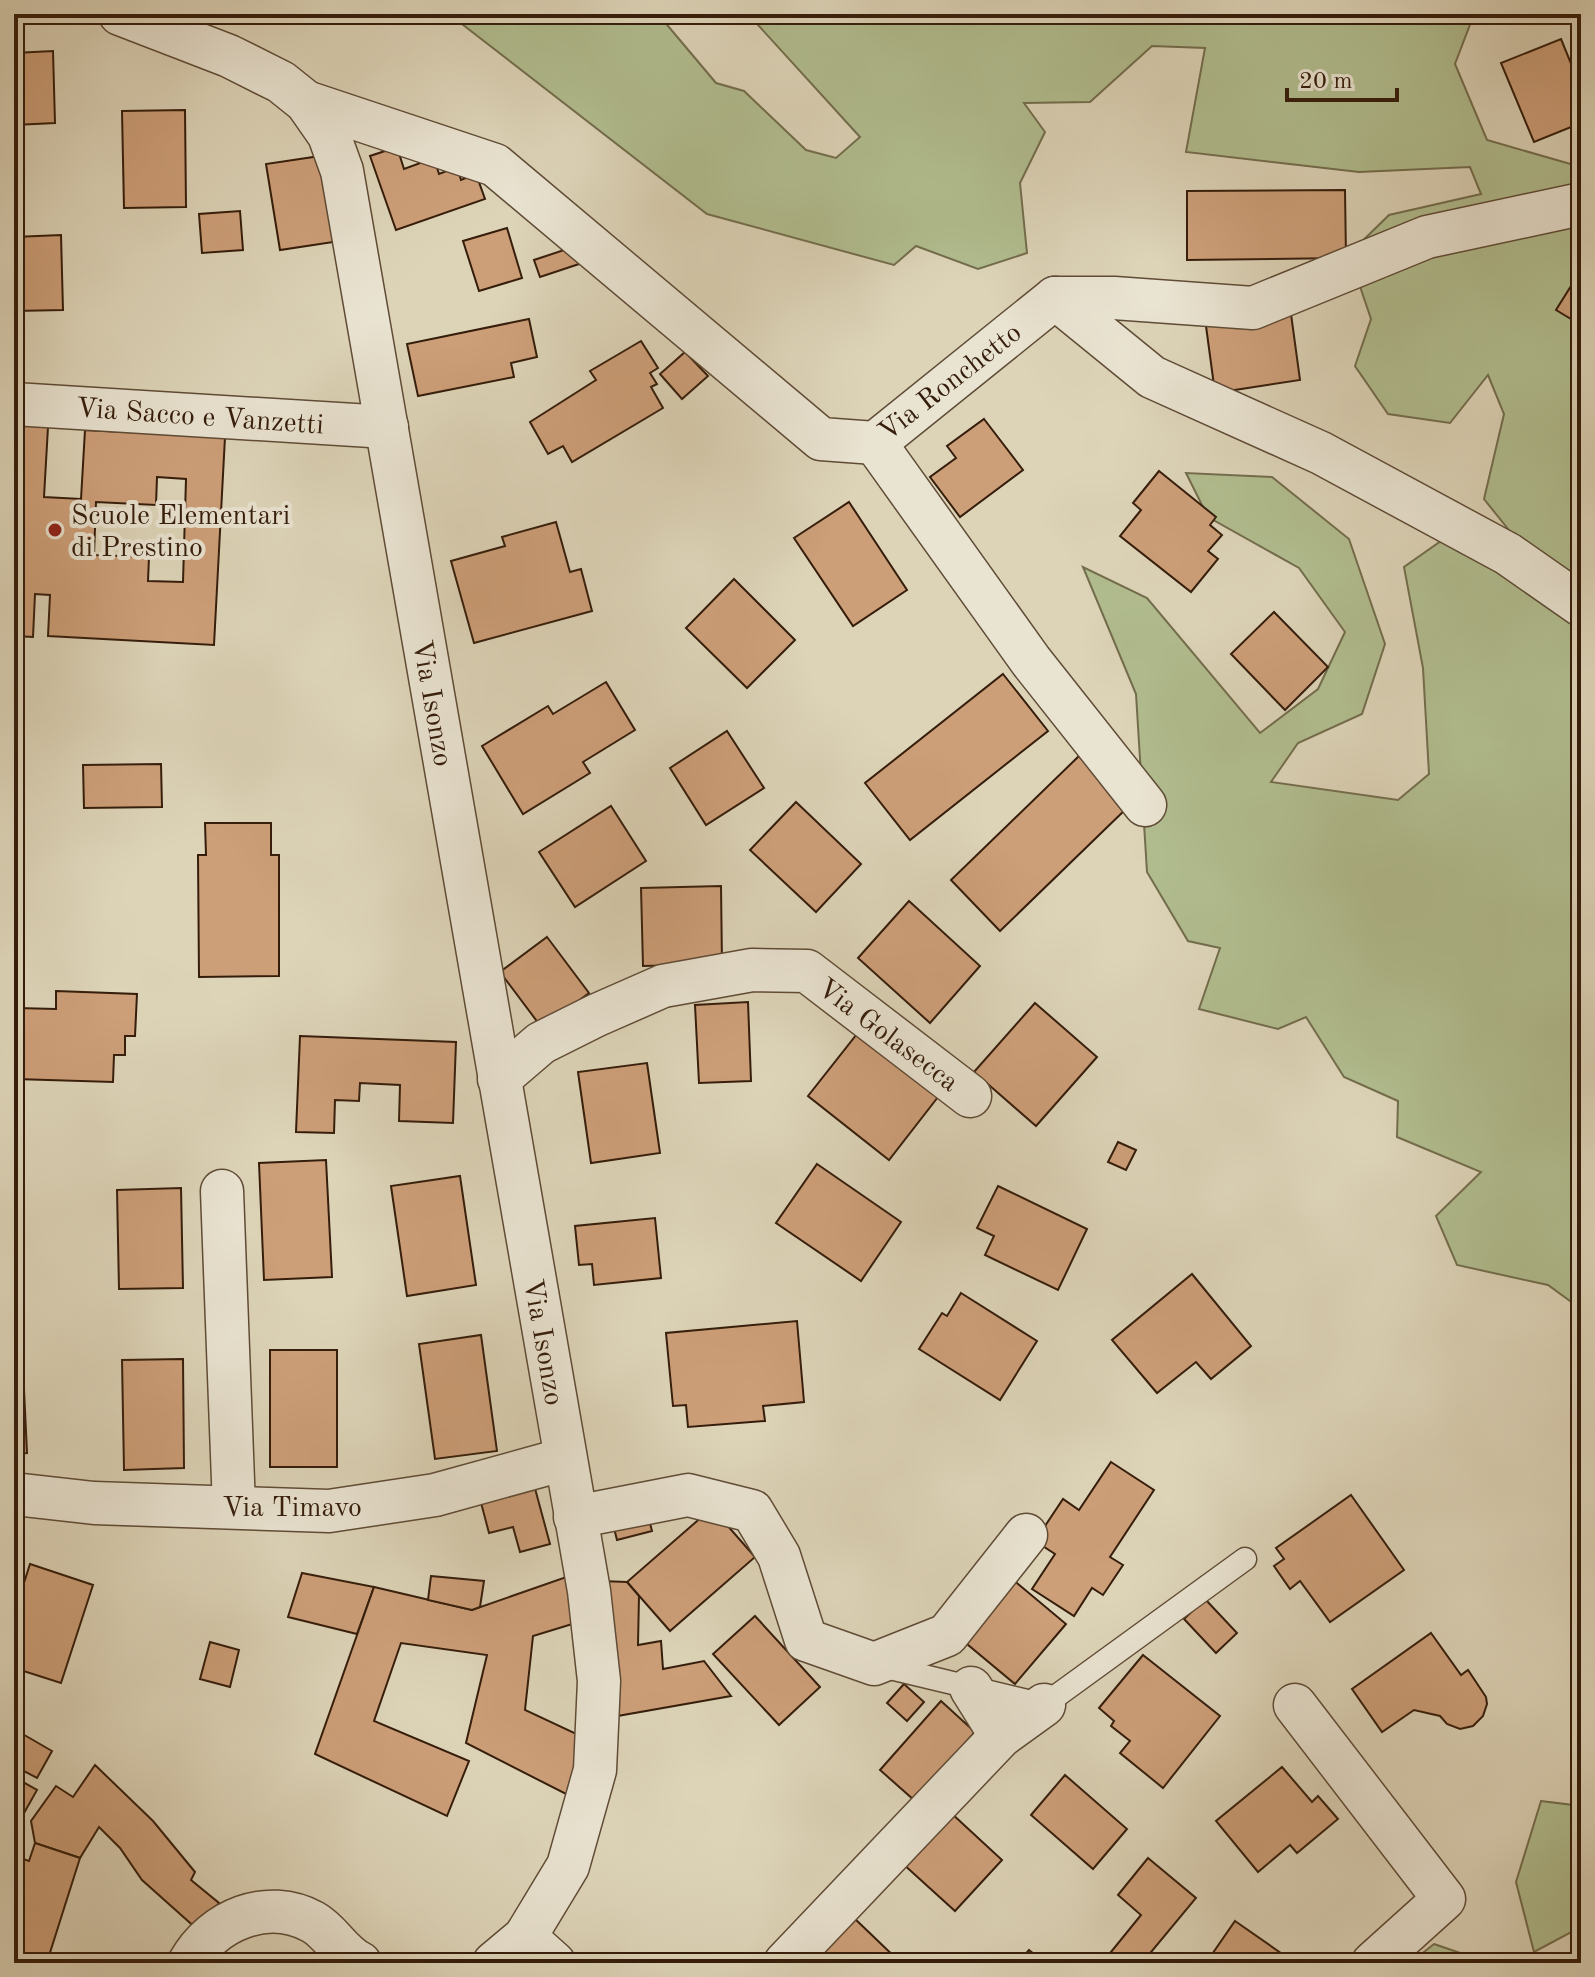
<svg xmlns="http://www.w3.org/2000/svg" width="1595" height="1977" viewBox="0 0 1595 1977" font-family="'Old Standard TT',serif">
  <style>
    .green { fill: #b1bd8f; stroke: #736d4d; stroke-width: 2 }
    .building { fill: #cd9f79; stroke: #351d0b; stroke-width: 2; fill-rule: evenodd }
    .lines { fill: none; stroke-linecap: round; stroke-linejoin: round }
    .lane-casing { stroke: #5f4b36; stroke-width: 25 }
    .street-casing { stroke: #5f4b36; stroke-width: 45 }
    .lane { stroke: #e9e3d1; stroke-width: 22 }
    .street { stroke: #e9e3d1; stroke-width: 42 }
    .poi-dot { fill: #8f2418; stroke: #e9e3d1; stroke-width: 3 }
    .labels { text-anchor: middle; stroke-width: 8; stroke-linejoin: round; paint-order: stroke }
    .street-label { font-size: 28px; fill: #351d0b; stroke: #e9e3d1 }
    .poi-label { font-size: 28px; fill: #351d0b; stroke: #e9e3d1; text-anchor: start }
  </style>
  <rect width="100%" height="100%" fill="#ddd4b8"/>
  <filter id="stains"><feTurbulence type="fractalNoise" baseFrequency=".0025" numOctaves="4"/><feColorMatrix values="0 0 0 0 .2 0 0 0 0 .09 0 0 0 0 .02 0 0 0 .5 -.17"/></filter>
  <radialGradient id="worn" r=".72"><stop offset=".6" stop-color="#630" stop-opacity="0"/><stop offset="1" stop-color="#630" stop-opacity=".3"/></radialGradient>
  <g class="green">
    <path d="M 449,14 L 658,14 L 716,83 L 744,91 L 806,150 L 836,158 L 860,137 L 748,14 L 1474,14 L 1455,64 L 1487,140 L 1581,167 L 1581,1309 L 1548,1285 L 1457,1265 L 1436,1216 L 1481,1172 L 1397,1137 L 1398,1101 L 1344,1077 L 1306,1017 L 1278,1029 L 1199,1009 L 1220,948 L 1188,941 L 1147,872 L 1136,694 L 1083,567 L 1147,598 L 1260,733 L 1318,689 L 1345,632 L 1299,568 L 1208,517 L 1186,473 L 1272,477 L 1349,539 L 1385,644 L 1362,714 L 1298,743 L 1271,782 L 1398,800 L 1429,774 L 1423,668 L 1404,567 L 1441,541 L 1508,529 L 1484,499 L 1504,414 L 1488,375 L 1450,423 L 1388,414 L 1355,366 L 1371,319 L 1349,254 L 1389,215 L 1481,194 L 1470,167 L 1359,172 L 1186,152 L 1205,48 L 1152,46 L 1090,102 L 1024,103 L 1045,132 L 1020,183 L 1027,253 L 978,269 L 916,246 L 894,265 L 707,214 Z"/>
    <path d="M 1541,1801 L 1581,1806 L 1581,1927 L 1534,1952 L 1516,1882 Z"/>
    <path d="M 1434,1944 L 1472,1957 L 1474,1963 L 1410,1963 Z"/>
  </g>
  <g class="building">
    <path d="M 1561,39 L 1581,88 L 1581,123 L 1534,142 L 1501,63 Z"/>
    <path d="M 53,51 L 55,123 L 14,125 L 14,53 Z"/>
    <path d="M 185,110 L 186,207 L 124,208 L 122,111 Z"/>
    <path d="M 397,147 L 404,169 L 434,158 L 439,174 L 457,167 L 461,180 L 476,174 L 485,199 L 396,230 L 370,156 Z"/>
    <path d="M 327,155 L 340,241 L 280,250 L 266,164 Z"/>
    <path d="M 1345,190 L 1346,258 L 1187,260 L 1187,191 Z"/>
    <path d="M 240,211 L 243,250 L 202,253 L 199,214 Z"/>
    <path d="M 507,228 L 522,278 L 479,291 L 463,241 Z"/>
    <path d="M 61,235 L 63,310 L 14,311 L 14,237 Z"/>
    <path d="M 576,246 L 582,263 L 540,277 L 534,260 Z"/>
    <path d="M 1581,270 L 1581,325 L 1556,310 Z"/>
    <path d="M 1291,314 L 1300,380 L 1215,393 L 1206,326 Z"/>
    <path d="M 529,319 L 537,357 L 511,363 L 514,377 L 418,396 L 407,344 Z"/>
    <path d="M 641,341 L 658,368 L 650,373 L 657,384 L 651,387 L 663,408 L 572,462 L 563,446 L 548,454 L 530,422 L 596,380 L 590,371 Z"/>
    <path d="M 685,352 L 708,376 L 682,399 L 660,374 Z"/>
    <path d="M 984,419 L 1023,470 L 960,517 L 930,477 L 956,458 L 947,446 Z"/>
    <path d="M 14,425 L 48,427 L 44,497 L 81,499 L 85,430 L 225,437 L 214,645 L 48,636 L 50,595 L 35,594 L 33,637 L 14,636 ZM 157,477 L 186,479 L 183,582 L 148,581 L 149,557 L 94,555 L 96,502 L 156,505 Z"/>
    <path d="M 1159,471 L 1216,517 L 1210,525 L 1222,535 L 1208,551 L 1218,559 L 1191,592 L 1120,536 L 1141,510 L 1133,503 Z"/>
    <path d="M 849,502 L 907,590 L 853,626 L 794,538 Z"/>
    <path d="M 556,522 L 570,572 L 581,569 L 592,611 L 474,643 L 451,561 L 505,546 L 502,537 Z"/>
    <path d="M 734,579 L 795,640 L 747,688 L 686,628 Z"/>
    <path d="M 1274,612 L 1328,667 L 1285,710 L 1231,654 Z"/>
    <path d="M 1003,674 L 1048,731 L 910,840 L 865,783 Z"/>
    <path d="M 606,682 L 635,730 L 583,762 L 590,773 L 523,814 L 482,746 L 548,706 L 553,714 Z"/>
    <path d="M 727,731 L 764,788 L 706,825 L 670,768 Z"/>
    <path d="M 1079,756 L 1128,807 L 1000,931 L 951,880 Z"/>
    <path d="M 161,764 L 162,807 L 84,808 L 83,765 Z"/>
    <path d="M 796,802 L 861,864 L 816,912 L 750,850 Z"/>
    <path d="M 611,806 L 646,861 L 575,907 L 539,852 Z"/>
    <path d="M 205,823 L 271,823 L 271,855 L 279,855 L 279,976 L 199,977 L 198,855 L 206,855 Z"/>
    <path d="M 721,886 L 722,964 L 643,966 L 641,888 Z"/>
    <path d="M 909,901 L 980,966 L 930,1023 L 858,958 Z"/>
    <path d="M 547,937 L 589,993 L 542,1028 L 500,972 Z"/>
    <path d="M 56,991 L 137,994 L 135,1036 L 125,1036 L 125,1055 L 114,1055 L 113,1082 L 16,1079 L 17,1008 L 56,1009 Z"/>
    <path d="M 748,1002 L 751,1081 L 699,1083 L 695,1005 Z"/>
    <path d="M 1035,1003 L 1097,1057 L 1036,1126 L 974,1072 Z"/>
    <path d="M 857,1034 L 938,1097 L 889,1160 L 808,1096 Z"/>
    <path d="M 300,1036 L 456,1042 L 453,1123 L 399,1121 L 400,1085 L 360,1083 L 359,1101 L 335,1100 L 334,1133 L 296,1132 Z"/>
    <path d="M 647,1063 L 660,1153 L 591,1163 L 578,1072 Z"/>
    <path d="M 1118,1142 L 1136,1150 L 1126,1170 L 1108,1162 Z"/>
    <path d="M 14,1157 L 17,1157 L 22,1273 L 14,1273 Z"/>
    <path d="M 326,1160 L 332,1277 L 264,1280 L 259,1163 Z"/>
    <path d="M 817,1164 L 901,1222 L 861,1281 L 776,1223 Z"/>
    <path d="M 460,1176 L 476,1285 L 407,1296 L 391,1186 Z"/>
    <path d="M 998,1186 L 1087,1229 L 1058,1290 L 985,1255 L 994,1236 L 977,1228 Z"/>
    <path d="M 181,1188 L 183,1288 L 119,1289 L 117,1190 Z"/>
    <path d="M 655,1218 L 661,1278 L 594,1285 L 592,1264 L 579,1265 L 575,1226 Z"/>
    <path d="M 1192,1274 L 1251,1346 L 1211,1379 L 1196,1362 L 1157,1393 L 1112,1340 Z"/>
    <path d="M 961,1293 L 1037,1341 L 1000,1400 L 919,1349 L 942,1313 L 947,1316 Z"/>
    <path d="M 797,1321 L 804,1402 L 763,1406 L 765,1421 L 688,1427 L 686,1405 L 673,1406 L 666,1333 Z"/>
    <path d="M 481,1335 L 497,1451 L 435,1459 L 419,1344 Z"/>
    <path d="M 22,1347 L 27,1453 L 14,1454 L 14,1348 Z"/>
    <rect x="270" y="1350" width="67" height="117"/>
    <path d="M 183,1359 L 184,1468 L 124,1470 L 122,1360 Z"/>
    <path d="M 1111,1462 L 1154,1490 L 1110,1557 L 1123,1565 L 1103,1595 L 1092,1588 L 1074,1616 L 1032,1589 L 1055,1554 L 1035,1541 L 1063,1499 L 1079,1510 Z"/>
    <path d="M 533,1481 L 550,1544 L 520,1552 L 513,1527 L 489,1533 L 479,1495 Z"/>
    <path d="M 1351,1495 L 1404,1570 L 1330,1622 L 1300,1581 L 1290,1589 L 1274,1566 L 1284,1559 L 1276,1548 Z"/>
    <path d="M 646,1507 L 652,1531 L 617,1540 L 611,1516 Z"/>
    <path d="M 712,1508 L 755,1557 L 670,1631 L 627,1582 Z"/>
    <path d="M 30,1564 L 93,1585 L 61,1683 L 14,1668 L 14,1614 Z"/>
    <path d="M 302,1573 L 374,1587 L 357,1634 L 288,1617 Z"/>
    <path d="M 1005,1573 L 1066,1624 L 1015,1684 L 955,1634 Z"/>
    <path d="M 572,1575 L 582,1621 L 533,1636 L 525,1710 L 583,1737 L 572,1797 L 466,1743 L 487,1655 L 401,1643 L 374,1721 L 469,1761 L 447,1816 L 315,1754 L 374,1587 L 472,1610 Z"/>
    <path d="M 431,1576 L 484,1581 L 480,1607 L 472,1610 L 428,1600 Z"/>
    <path d="M 601,1581 L 627,1582 L 639,1596 L 638,1645 L 661,1641 L 663,1669 L 704,1661 L 731,1696 L 606,1718 Z"/>
    <path d="M 1205,1599 L 1237,1633 L 1216,1653 L 1184,1619 Z"/>
    <path d="M 755,1616 L 820,1687 L 779,1725 L 713,1654 Z"/>
    <path d="M 1431,1633 L 1461,1675 L 1468,1670 L 1486,1697 L 1487,1704 L 1483,1716 L 1473,1726 L 1460,1729 L 1447,1724 L 1440,1716 L 1414,1710 L 1382,1732 L 1352,1689 Z"/>
    <path d="M 210,1642 L 239,1650 L 230,1687 L 200,1679 Z"/>
    <path d="M 1143,1655 L 1220,1716 L 1163,1788 L 1120,1753 L 1130,1741 L 1111,1726 L 1114,1721 L 1099,1708 Z"/>
    <path d="M 904,1684 L 924,1702 L 907,1721 L 887,1703 Z"/>
    <path d="M 941,1701 L 975,1732 L 914,1800 L 880,1770 Z"/>
    <path d="M 14,1729 L 52,1751 L 37,1778 L 14,1766 Z"/>
    <path d="M 95,1765 L 153,1821 L 195,1872 L 191,1880 L 219,1903 L 198,1930 L 142,1880 L 120,1848 L 99,1827 L 80,1858 L 35,1843 L 31,1821 L 56,1786 L 73,1797 Z"/>
    <path d="M 1282,1767 L 1312,1802 L 1318,1796 L 1338,1819 L 1297,1853 L 1290,1845 L 1258,1872 L 1216,1821 Z"/>
    <path d="M 1065,1775 L 1127,1829 L 1093,1869 L 1031,1815 Z"/>
    <path d="M 14,1777 L 37,1790 L 14,1831 Z"/>
    <path d="M 950,1812 L 1002,1860 L 955,1911 L 902,1863 Z"/>
    <path d="M 35,1843 L 80,1858 L 48,1959 L 59,1963 L 14,1963 L 14,1919 L 18,1906 L 14,1905 L 14,1856 L 29,1861 Z"/>
    <path d="M 1148,1858 L 1196,1898 L 1142,1963 L 1102,1963 L 1141,1915 L 1118,1895 Z"/>
    <path d="M 853,1917 L 901,1963 L 810,1963 Z"/>
    <path d="M 1235,1921 L 1288,1958 L 1285,1963 L 1206,1963 Z"/>
    <path d="M 1029,1950 L 1045,1963 L 1018,1963 Z"/>
  </g>
  <g class="lines">
    <g class="lane-casing">
      <path id="lane" d="M 882,1666 L 1044,1705 L 1245,1559"/>
    </g>
    <g class="street-casing">
      <g id="street">
        <path d="M 120,14 L 229,56 L 281,82 L 306,102 L 329,135 L 342,171 L 589,1591 L 599,1681 L 595,1770 L 568,1866 L 525,1937 L 494,1963"/>
        <path d="M 306,102 L 495,165 L 821,439 L 875,443 L 1055,298 L 1114,298 L 1253,308 L 1427,237 L 1581,204"/>
        <path d="M 1055,298 L 1152,377 L 1321,453 L 1508,554 L 1581,605"/>
        <path d="M 14,404 L 387,427"/>
        <path d="M 875,443 L 1031,661 L 1145,805"/>
        <path d="M 499,1079 L 541,1043 L 597,1015 L 663,986 L 752,970 L 807,971 L 970,1096"/>
        <path d="M 222,1191 L 234,1507"/>
        <path d="M 14,1494 L 94,1503 L 329,1511 L 435,1495 L 565,1459"/>
        <path d="M 575,1517 L 688,1495 L 752,1511 L 779,1556 L 806,1640 L 874,1664 L 947,1635 L 1026,1535"/>
        <path d="M 971,1688 L 1001,1736"/>
        <path d="M 1295,1705 L 1444,1899 L 1373,1963"/>
        <path d="M 525,1937 L 554,1963"/>
        <path d="M 189,1963 C 213,1920 267,1897 313,1922 C 331,1932 341,1954 360,1963"/>
        <path d="M 785,1963 L 1001,1736 L 1044,1705"/>
      </g>
    </g>
    <use href="#lane" class="lane"/>
    <use href="#street" class="street"/>
  </g>
  <circle class="poi-dot" cx="55" cy="530" r="8"/>
  <g class="labels">
    <g class="street-label">
      <text transform="translate(949 381) rotate(-38)" y="10">Via Ronchetto</text>
      <text transform="translate(200 415) rotate(4)" y="10">Via Sacco e Vanzetti</text>
      <text transform="translate(434 703) rotate(80)" y="10">Via Isonzo</text>
      <text transform="translate(889 1034) rotate(37)" y="10">Via Golasecca</text>
      <text transform="translate(545 1342) rotate(80)" y="10">Via Isonzo</text>
      <text x="292" y="1516">Via Timavo</text>
    </g>
    <g class="poi-label">
      <text x="71" y="524">Scuole Elementari<tspan x="71" dy="32">di Prestino</tspan></text>
    </g>
  </g>
  <rect width="1595" height="1977" fill="none" stroke="#ddd4b8" stroke-width="48"/>
  <rect x="16" y="16" width="1563" height="1945" fill="none" stroke="#351d0b" stroke-width="4"/>
  <rect x="24" y="24" width="1547" height="1929" fill="none" stroke="#351d0b" stroke-width="2"/>
  <path d="M1287 88v12h110v-12" fill="none" stroke="#351d0b" stroke-width="4"/>
  <text x="1299" y="88" font-size="24" fill="#351d0b" stroke="#e9e3d1" stroke-width="6" paint-order="stroke">20 m</text>
  <rect width="100%" height="100%" filter="url(#stains)"/>
  <rect width="100%" height="100%" fill="url(#worn)"/>
</svg>
